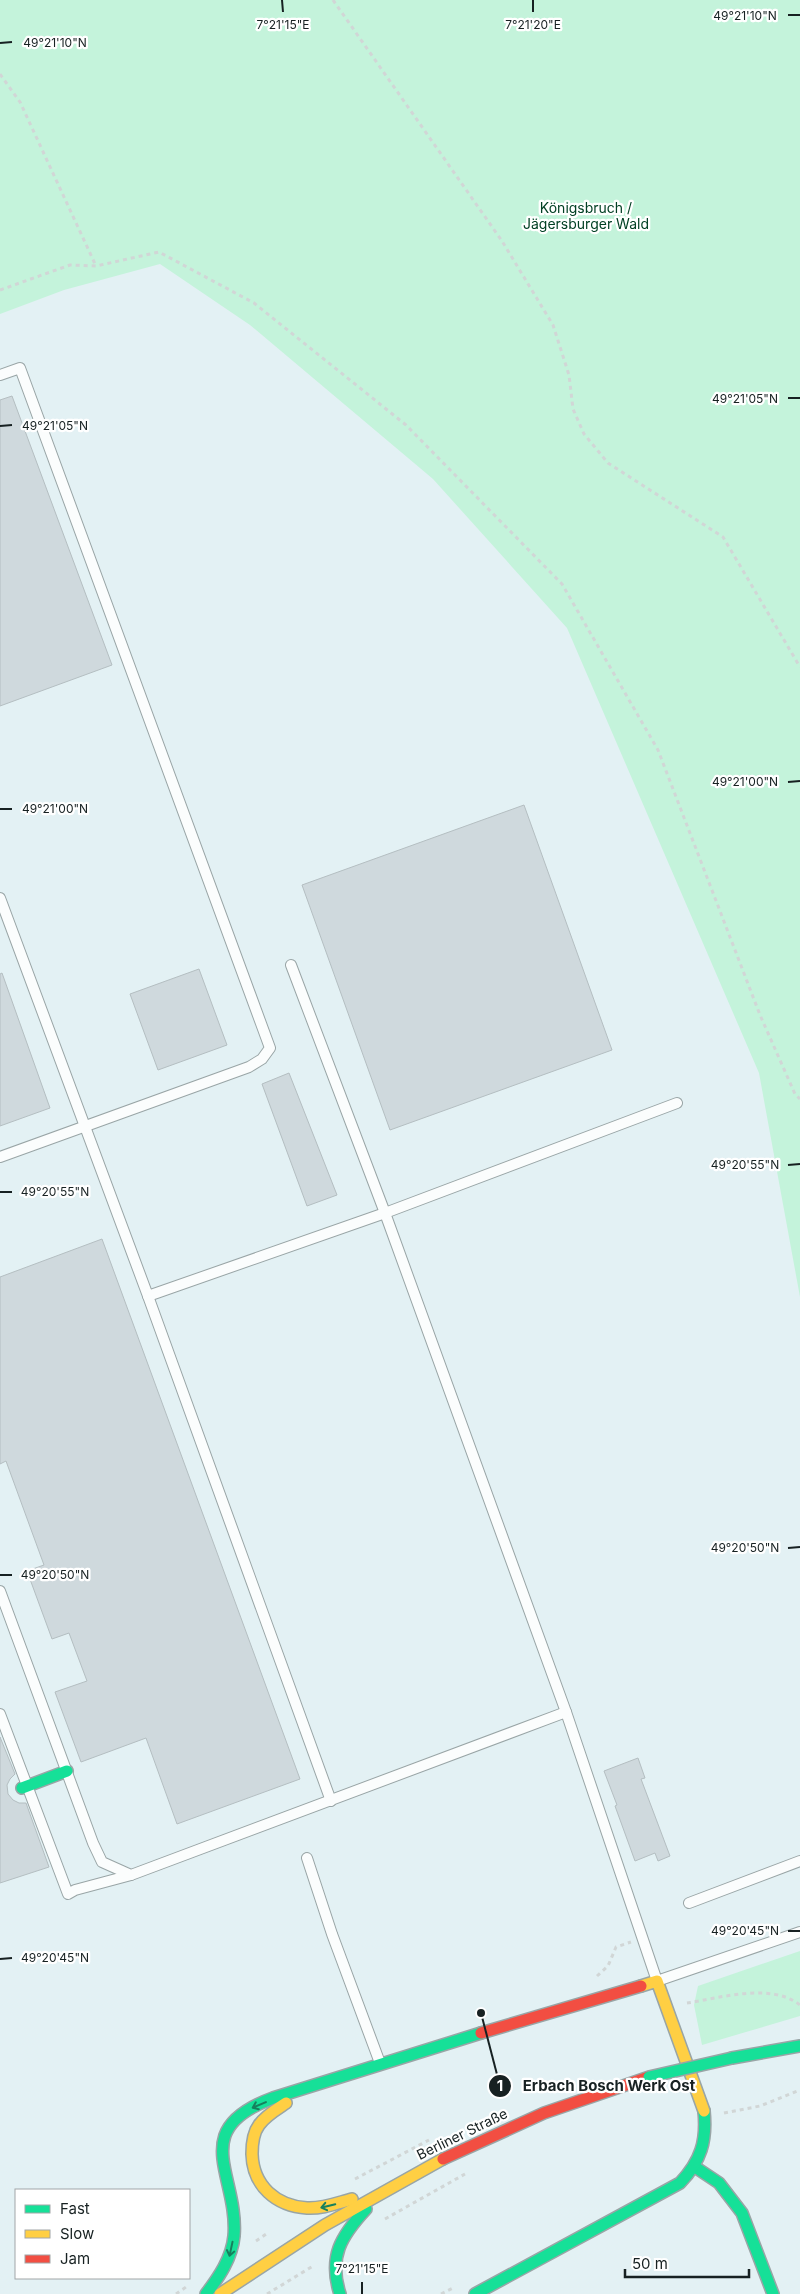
<svg xmlns="http://www.w3.org/2000/svg" width="800" height="2294" viewBox="0 0 800 2294" font-family="Inter,sans-serif">
  <style>
    .green { fill: #c4f3db }
    .building { fill: #cfd9dd; stroke: #b4bec1 }
    .lines { fill: none; stroke-linecap: round; stroke-linejoin: round }
    .lane-casing { stroke: #99a5a6; stroke-width: 12 }
    .fast-casing { stroke: #99a5a6; stroke-width: 14 }
    .slow-casing { stroke: #99a5a6; stroke-width: 14 }
    .jam-casing { stroke: #99a5a6; stroke-width: 14 }
    .path { stroke: #d1d6d6; stroke-width: 3; stroke-dasharray: 4 4; stroke-linecap: butt }
    .lane { stroke: #fbfdfd; stroke-width: 10 }
    .fast { stroke: #16e098; stroke-width: 11 }
    .slow { stroke: #ffcf43; stroke-width: 11 }
    .jam { stroke: #f24e42; stroke-width: 11 }
    .fast-bridge-casing { stroke: #99a5a6; stroke-width: 14; stroke-linecap: butt }
    .fast-bridge { stroke: #16e098; stroke-width: 11 }
    .oneway { stroke: #16805d }
    .ticks { fill: none; stroke: #172122; stroke-width: 2 }
    .labels { text-anchor: middle; stroke-width: 4.5; stroke-linejoin: round; paint-order: stroke }
    .park-label { font-size: 14px; fill: #024024; stroke: #fff }
    .street-label { font-size: 14px; fill: #172122; stroke: #fff }
    .ticks-label { font-size: 12px; text-anchor: middle; fill: #172122; stroke: #fff; stroke-width: 4.5; stroke-linejoin: round; paint-order: stroke }
    .leader { fill: none; stroke: #172122; stroke-width: 2 }
    .callout-dot { fill: #172122; stroke: #fff; stroke-width: 2 }
    .mark-label { font-size: 15px; text-anchor: middle; font-weight: bold; fill: #fff }
    .callout-label { font-size: 15px; text-anchor: middle; font-weight: bold; fill: #172122; stroke: #fff; stroke-width: 4.5; stroke-linejoin: round; paint-order: stroke }
  </style>
  <rect width="100%" height="100%" fill="#e3f1f4"/>
  <g class="green">
    <path d="M 0,0 L 800,0 L 800,1297 L 759,1073 L 567,628 L 433,479 L 250,325 L 160,264 L 64,290 L 0,314 Z"/>
    <path d="M 800,1951 L 800,2016 L 702,2045 L 694,2005 L 698,1986 Z"/>
  </g>
  <g class="building">
    <path d="M 12,396 L 112,665 L 0,706 L 0,400 Z"/>
    <path d="M 524,805 L 612,1050 L 390,1130 L 302,885 Z"/>
    <path d="M 199,969 L 227,1045 L 158,1070 L 130,994 Z"/>
    <path d="M 2,973 L 50,1108 L 0,1126 L 0,974 Z"/>
    <path d="M 289,1073 L 337,1195 L 307,1206 L 262,1084 Z"/>
    <path d="M 102,1239 L 300,1779 L 177,1824 L 146,1738 L 81,1762 L 55,1692 L 87,1681 L 69,1633 L 52,1639 L 27,1571 L 44,1565 L 6,1461 L 0,1464 L 0,1277 Z"/>
    <path d="M 0,1737 L 15,1774 L 10,1779 L 7,1785 L 8,1794 L 13,1800 L 19,1803 L 26,1803 L 49,1867 L 0,1883 Z"/>
    <path d="M 638,1758 L 645,1778 L 641,1779 L 670,1856 L 658,1861 L 655,1853 L 635,1861 L 615,1806 L 617,1805 L 604,1771 Z"/>
  </g>
  <g class="lines">
    <g class="lane-casing">
      <g id="lane">
        <path d="M 0,375 L 20,368 L 270,1048 L 262,1059 L 249,1067 L 0,1157"/>
        <path d="M 0,898 L 148,1296 L 331,1801"/>
        <path d="M 291,965 L 385,1213 L 566,1712 L 657,1981 L 800,1932"/>
        <path d="M 148,1296 L 385,1213 L 677,1103"/>
        <path d="M 0,1591 L 93,1843 L 102,1862 L 131,1875 L 566,1712"/>
        <path d="M 0,1714 L 68,1894 L 75,1890 L 131,1875"/>
        <path d="M 307,1858 L 332,1934 L 380,2063"/>
        <path d="M 689,1903 L 800,1861"/>
      </g>
    </g>
    <g class="fast-casing">
      <g id="fast">
        <path d="M 22,1788 L 67,1771"/>
        <path d="M 732,2058 L 800,2046"/>
        <path d="M 695,2167 L 719,2183 L 742,2213 L 773,2294"/>
        <path d="M 206,2294 C 219,2277 232,2258 234,2236 C 239,2175 186,2130 273,2098 L 481,2033"/>
        <path d="M 340,2294 C 328,2257 341,2236 366,2209"/>
        <path d="M 475,2294 L 680,2183 C 701,2161 707,2141 704,2111"/>
      </g>
    </g>
    <g class="slow-casing">
      <g id="slow">
        <path d="M 641,1986 L 657,1981 L 704,2111"/>
        <path d="M 286,2103 C 277,2109 265,2116 259,2125 C 253,2133 252,2144 252,2154 C 253,2186 276,2206 307,2208 C 322,2209 337,2203 352,2199"/>
        <path d="M 220,2294 L 325,2225 L 443,2159"/>
      </g>
    </g>
    <g class="jam-casing">
      <g id="jam">
        <path d="M 481,2033 L 641,1986"/>
        <path d="M 443,2159 L 544,2113 L 649,2077"/>
      </g>
    </g>
    <g class="path">
      <path d="M 333,0 L 502,241 L 553,325 L 569,375 L 573,409 L 584,434 L 608,463 L 723,537 L 800,667"/>
      <path d="M 0,74 L 20,102 L 96,266"/>
      <path d="M 0,290 L 70,265 L 96,266 L 159,252 L 254,303 L 406,425 L 562,584 L 658,750 L 760,1015 L 795,1094 L 800,1099"/>
      <path d="M 597,1976 L 608,1966 L 616,1947 L 631,1942"/>
      <path d="M 687,2003 C 721,1998 770,1982 800,2005"/>
      <path d="M 724,2113 L 760,2106 L 800,2090"/>
      <path d="M 355,2179 L 429,2140"/>
      <path d="M 385,2219 L 465,2174"/>
      <path d="M 256,2241 L 269,2232"/>
      <path d="M 176,2294 L 186,2287"/>
      <path d="M 267,2294 L 313,2266"/>
      <path d="M 441,2294 L 455,2287"/>
    </g>
    <use href="#lane" class="lane"/>
    <use href="#fast" class="fast"/>
    <use href="#slow" class="slow"/>
    <use href="#jam" class="jam"/>
    <g class="fast-bridge-casing">
      <path id="fast-bridge" d="M 649,2077 L 732,2058"/>
    </g>
    <use href="#fast-bridge" class="fast-bridge"/>
  </g>
  <defs><path id="oneway-shaft" d="M-6 0H5M1.5-3L5.5 0L1.5 3" fill="none" stroke-width="1.6" stroke-linecap="round" stroke-linejoin="round" transform="scale(1.25)"/></defs>
  <g class="oneway">
    <use href="#oneway-shaft" transform="translate(259 2105) rotate(157)"/>
    <use href="#oneway-shaft" transform="translate(328 2206) rotate(166)"/>
    <use href="#oneway-shaft" transform="translate(231 2249) rotate(102)"/>
  </g>
  <path class="ticks" d="M 282,0 L 283,12M 533,0 L 533,12M 788,15 L 800,15M 0,43 L 12,42M 788,398 L 800,398M 0,426 L 12,425M 788,782 L 800,781M 0,809 L 12,809M 788,1165 L 800,1164M 0,1192 L 12,1192M 788,1548 L 800,1547M 0,1575 L 12,1575M 788,1931 L 800,1931M 0,1959 L 12,1958M 362,2282 L 362,2294"/>
  <g class="labels">
    <g class="park-label">
      <text x="586" y="213">Königsbruch /<tspan x="586" dy="16">Jägersburger Wald</tspan></text>
    </g>
    <g class="street-label">
      <text transform="translate(462 2134) rotate(-26)" y="5">Berliner Straße</text>
    </g>
  </g>
  <g class="ticks-label">
    <text x="745" y="20">49°21'10"N</text>
    <text x="283" y="29">7°21'15"E</text>
    <text x="533" y="29">7°21'20"E</text>
    <text x="55" y="47">49°21'10"N</text>
    <text x="745" y="403">49°21'05"N</text>
    <text x="55" y="430">49°21'05"N</text>
    <text x="745" y="786">49°21'00"N</text>
    <text x="55" y="813">49°21'00"N</text>
    <text x="745" y="1169">49°20'55"N</text>
    <text x="55" y="1196">49°20'55"N</text>
    <text x="745" y="1552">49°20'50"N</text>
    <text x="55" y="1579">49°20'50"N</text>
    <text x="745" y="1935">49°20'45"N</text>
    <text x="55" y="1962">49°20'45"N</text>
    <text x="362" y="2273">7°21'15"E</text>
  </g>
  <path class="leader" d="M481 2013L500 2086"/>
  <g class="callout-dot">
    <circle cx="481" cy="2013" r="5"/>
    <circle cx="500" cy="2086" r="12"/>
  </g>
  <g class="mark-label">
    <text x="500" y="2091">1</text>
  </g>
  <g class="callout-label">
    <text x="609" y="2091">Erbach Bosch Werk Ost</text>
  </g>
  <rect x="15" y="2189" width="175" height="90" fill="#ffffff" stroke="#a2a6a7"/>
  <rect x="25" y="2205" width="25" height="8" fill="#16e098" stroke="#a2a6a7"/>
  <text x="60" y="2214" font-size="15" fill="#172122">Fast</text>
  <rect x="25" y="2230" width="25" height="8" fill="#ffcf43" stroke="#a2a6a7"/>
  <text x="60" y="2239" font-size="15" fill="#172122">Slow</text>
  <rect x="25" y="2255" width="25" height="8" fill="#f24e42" stroke="#a2a6a7"/>
  <text x="60" y="2264" font-size="15" fill="#172122">Jam</text>
  <path d="M625 2269v8h124v-8" fill="none" stroke="#172122" stroke-width="2.5"/>
  <text x="632" y="2269" font-size="15" fill="#172122" stroke="#ffffff" stroke-width="4" paint-order="stroke">50 m</text>
</svg>
